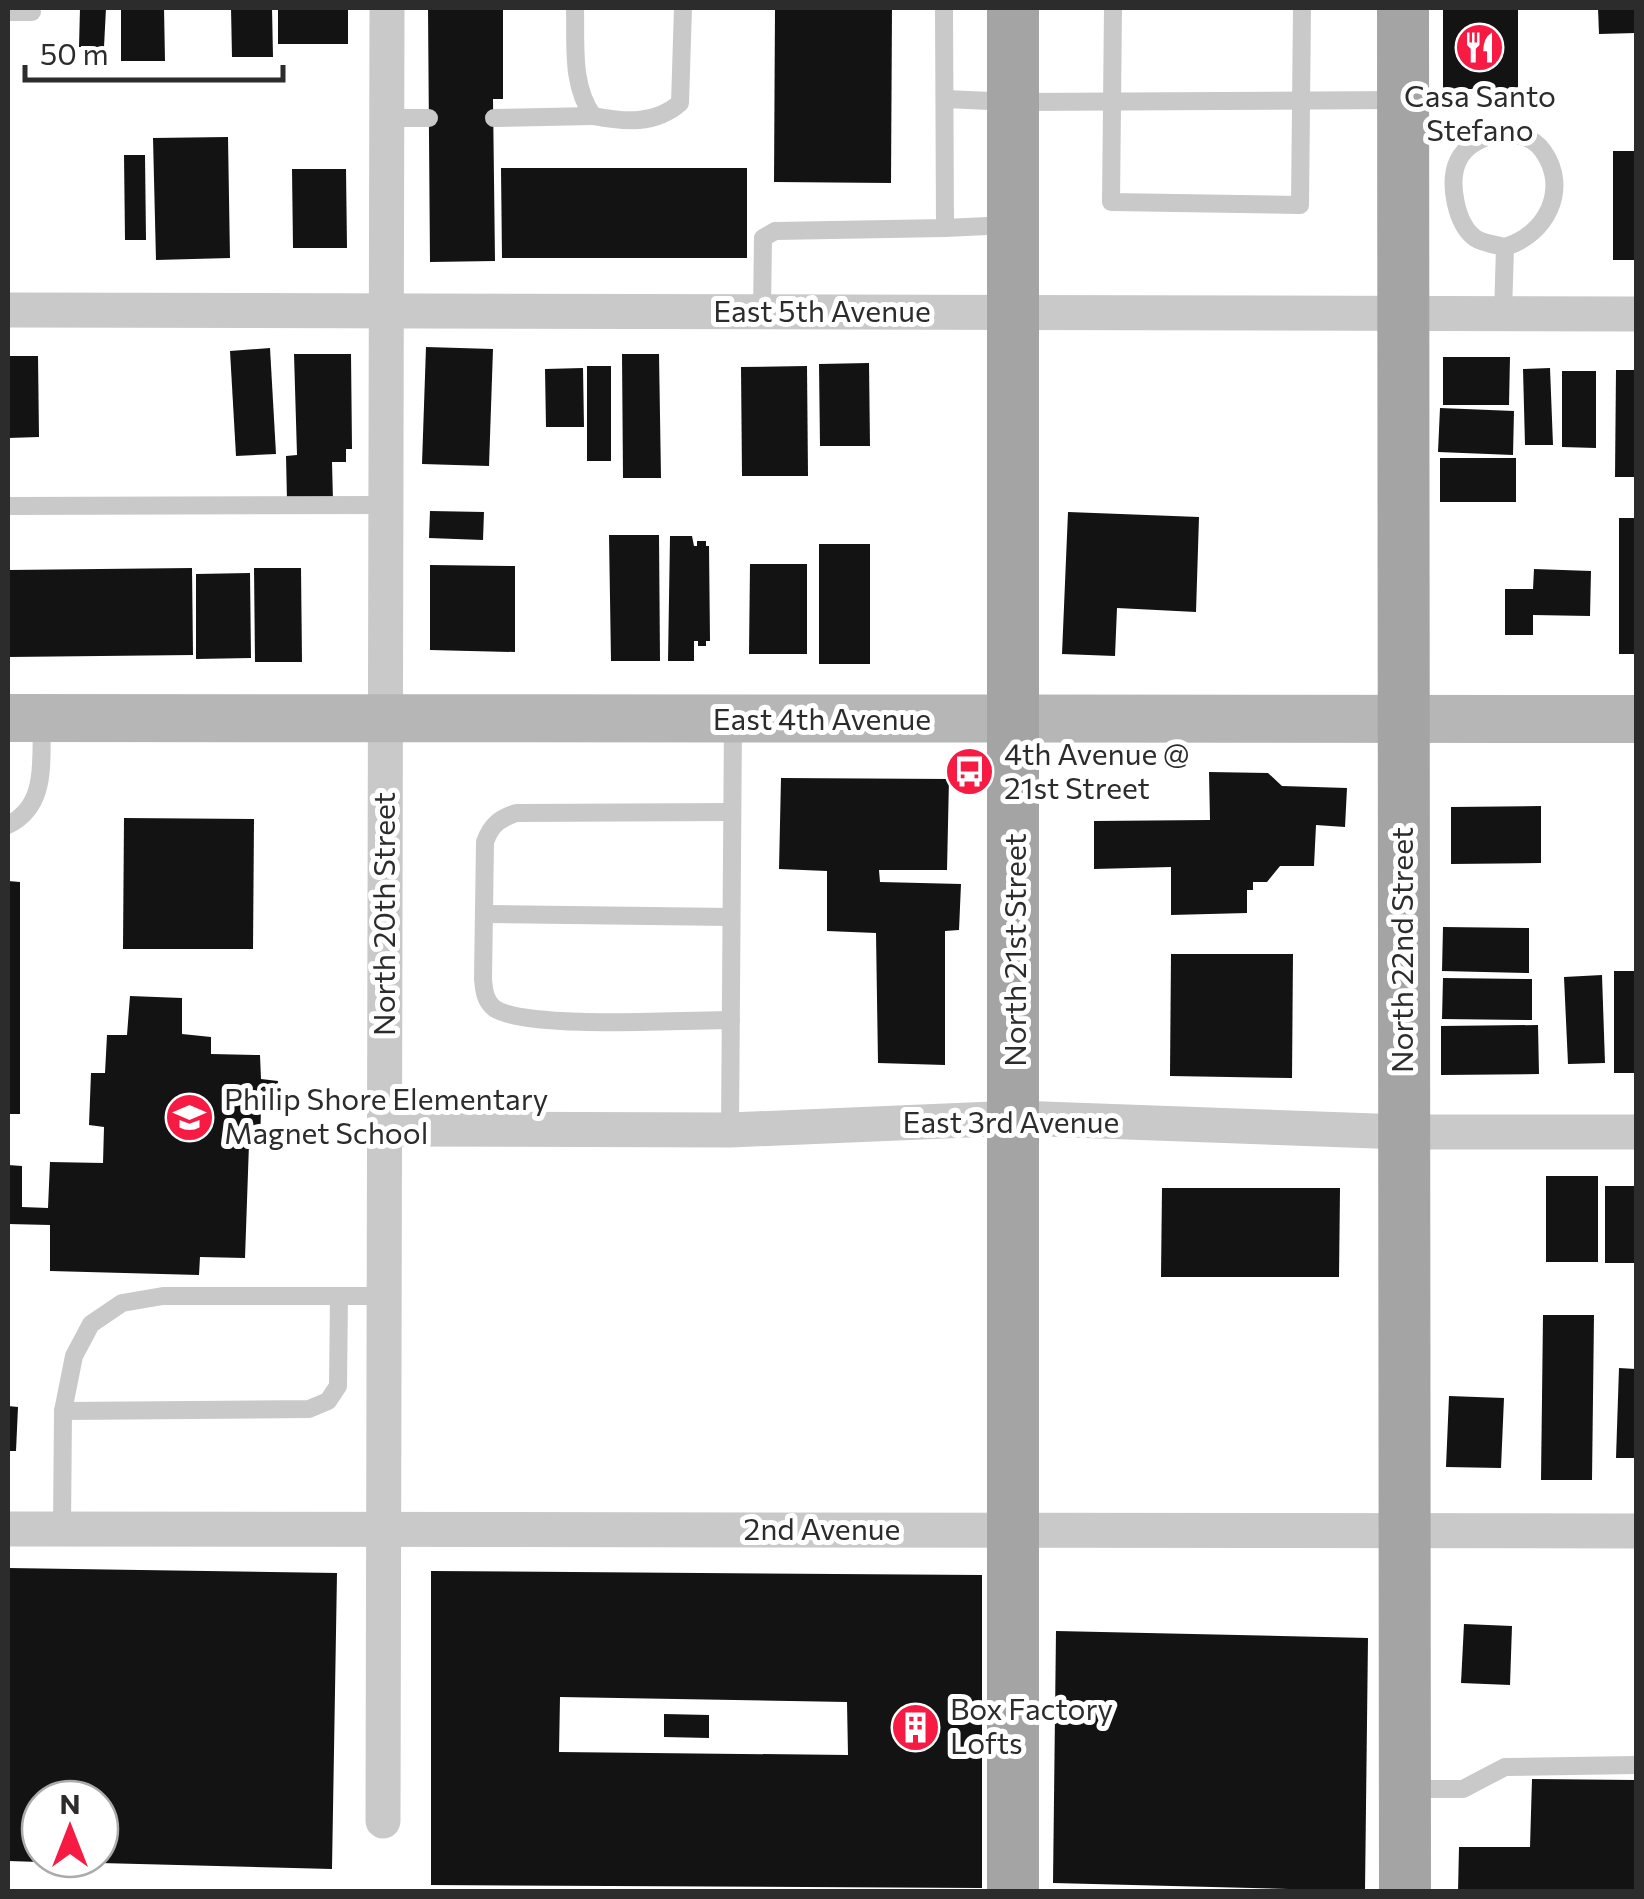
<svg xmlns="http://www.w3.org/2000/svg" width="1644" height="1899" font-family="Commissioner,sans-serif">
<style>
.building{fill:#131313;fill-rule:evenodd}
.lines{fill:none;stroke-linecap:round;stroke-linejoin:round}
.lane{stroke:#c9c9c9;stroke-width:18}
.street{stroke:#c9c9c9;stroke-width:35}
.secondary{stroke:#b6b6b6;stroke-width:48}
.primary{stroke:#a4a4a4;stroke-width:52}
.labels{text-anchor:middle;stroke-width:10;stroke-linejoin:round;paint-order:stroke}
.poi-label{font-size:30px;fill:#2c2c2c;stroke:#fff;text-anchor:start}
.street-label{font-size:30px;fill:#2c2c2c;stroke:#fff}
</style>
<rect width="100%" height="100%" fill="#fff"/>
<g class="building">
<path d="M80,8H106L104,47H79Z"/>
<path d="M121,8H164L165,61H121Z"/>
<path d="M231,8H272L273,57H232Z"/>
<rect x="278" y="8" width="70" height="36"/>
<path d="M428,8H503V99H493L495,261L430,262Z"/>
<path d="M775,8H892L891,183L774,182Z"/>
<rect x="1443" y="8" width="75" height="81"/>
<path d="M1598,8H1636V33L1599,34Z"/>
<path d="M228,137L230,258L156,260L153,138Z"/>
<rect x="1613" y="151" width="23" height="109"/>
<path d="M124,155H145L146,240H125Z"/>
<path d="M501,168H747V258H502Z"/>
<path d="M292,169H346L347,248H293Z"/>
<path d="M426,347L493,349L489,466L422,464Z"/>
<path d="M270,348L276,454L236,456L230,351Z"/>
<path d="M294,354H351L352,449H346V462H332L333,501H287L286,456L297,455Z"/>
<path d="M622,354H659L661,478H623Z"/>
<path d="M8,356H38L39,437L8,438Z"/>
<path d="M1443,357H1510L1509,405H1443Z"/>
<path d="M869,363L870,446H820L819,364Z"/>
<rect x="587" y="366" width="24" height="95"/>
<path d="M807,366L808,476H742L741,367Z"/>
<path d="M583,368L584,427H546L545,369Z"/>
<path d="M1550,368L1553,445H1525L1523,369Z"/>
<path d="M1616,370H1636V477H1615Z"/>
<path d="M1562,371H1596V448L1562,447Z"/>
<path d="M1440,408L1514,411L1513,455L1438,452Z"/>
<rect x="1440" y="458" width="76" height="44"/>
<path d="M430,511L484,512L483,540L429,538Z"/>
<path d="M1068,512L1199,517L1196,612L1117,608L1115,656L1062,654Z"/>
<rect x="1619" y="518" width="17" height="136"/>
<path d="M609,535H659L660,661H611Z"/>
<path d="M670,536H692L694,546H697V541H706V546H709L710,641H706V646H698V641H694V661H668Z"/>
<rect x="819" y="544" width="51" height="120"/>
<path d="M750,564H807V654H749Z"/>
<path d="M430,565L515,566V652L430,650Z"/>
<path d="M192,568L193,655L8,657V570Z"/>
<path d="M254,568H301L302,662H255Z"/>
<path d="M1534,569L1591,571L1590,616L1533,615V635H1505V589H1533Z"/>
<path d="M250,573L251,658L196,659V574Z"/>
<path d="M1209,772L1268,773L1282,786L1347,788L1345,827L1316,825L1314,866H1280L1267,882H1253V890H1247V913L1171,915V867L1094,869V821L1210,820Z"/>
<path d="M781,778L949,779L947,870H879L880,882L961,884L959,930L945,931V1065L878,1063L876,933L827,931V871L779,869Z"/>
<path d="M1541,806V863L1451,864V807Z"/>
<path d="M124,818L254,819L253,949H123Z"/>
<path d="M8,881L20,882V1114H8Z"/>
<path d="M1443,927L1529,928V973L1442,971Z"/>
<path d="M1171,954H1293L1292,1078L1170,1076Z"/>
<rect x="1614" y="971" width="22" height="102"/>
<path d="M1602,975L1605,1063L1568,1064L1564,977Z"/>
<path d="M1443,978L1532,979V1020L1442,1019Z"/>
<path d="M130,996L182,998V1034L211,1037V1054L260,1055L261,1079L278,1081L276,1109H261L260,1144H249L245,1258L200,1257L199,1275L50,1271V1225L8,1224V1165L22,1166V1207L48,1208L50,1162L103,1163L104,1127L89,1125L91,1073H105L107,1035H127Z"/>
<path d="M1538,1025L1539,1074L1441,1075V1026Z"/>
<rect x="1546" y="1176" width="52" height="86"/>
<rect x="1605" y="1186" width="31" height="77"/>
<path d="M1162,1188H1340L1339,1277H1161Z"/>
<path d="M1543,1315H1594L1592,1480H1541Z"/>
<path d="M1619,1368L1636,1369V1458H1616Z"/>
<path d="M1449,1396L1504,1398L1501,1468L1446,1467Z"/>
<path d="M8,1406L18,1407L16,1451H8Z"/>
<path d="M8,1568L337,1573L332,1869L61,1862V1859H100V1799H40V1862L8,1861Z"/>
<path d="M431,1571L982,1575V1888L431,1885ZM560,1697L847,1702L848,1755L559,1752Z"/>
<path d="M1464,1624L1512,1626L1510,1685L1461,1683Z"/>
<path d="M1056,1631L1368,1638L1365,1891L1053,1883Z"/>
<path d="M664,1714L709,1715V1738L664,1737Z"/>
<path d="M1532,1779L1636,1780V1892H1458L1459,1847H1530Z"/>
</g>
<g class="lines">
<g class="lane">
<path d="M575,8C576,45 571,85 593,116C624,122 655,125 680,103L683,8"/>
<path d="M1113,8L1111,202L1300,205L1302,8"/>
<path d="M8,12H32"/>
<path d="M946,99L1013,102L1400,100"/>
<path d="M387,118H429"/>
<path d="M494,118L593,116"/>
<path d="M945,228L1008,225"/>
<path d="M762,312L763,238L775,231L945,228L944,8"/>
<path d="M1503,314L1505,247C1546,235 1570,189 1543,151C1524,123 1471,132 1458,161C1448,182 1456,224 1475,238C1482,243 1496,245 1505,247"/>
<path d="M8,506L386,505"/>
<path d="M8,825C49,805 40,759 42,720"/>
<path d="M484,914L731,917"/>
<path d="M731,1020C687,1020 524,1030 494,1008C485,1001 484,990 483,979L485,842C491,825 499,819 516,813L732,812"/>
<path d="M730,1130L733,720"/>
<path d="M63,1411L309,1409L328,1401L338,1386L339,1296"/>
<path d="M62,1529L63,1411L74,1356L91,1324L122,1303L163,1296H385"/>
<path d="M1411,1789H1463L1505,1767L1636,1765"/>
</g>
<g class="street">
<path d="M8,310L1636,314"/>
<path d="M385,1129L730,1130L1016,1118L1403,1132H1636"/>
<path d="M8,1529L1636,1531"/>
<path d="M383,1821L387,8"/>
</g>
<path class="secondary" d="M8,718L1636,719"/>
<g class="primary">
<path d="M1403,8L1405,1892"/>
<path d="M1013,1892V8"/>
</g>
</g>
<defs>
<symbol id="restaurant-disc" viewBox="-11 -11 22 22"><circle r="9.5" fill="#f71b44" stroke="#fff"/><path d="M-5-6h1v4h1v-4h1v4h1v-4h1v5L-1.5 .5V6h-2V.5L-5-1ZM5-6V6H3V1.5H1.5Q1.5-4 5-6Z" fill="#fff"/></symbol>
<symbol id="bus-disc" viewBox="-11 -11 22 22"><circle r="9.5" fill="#f71b44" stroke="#fff"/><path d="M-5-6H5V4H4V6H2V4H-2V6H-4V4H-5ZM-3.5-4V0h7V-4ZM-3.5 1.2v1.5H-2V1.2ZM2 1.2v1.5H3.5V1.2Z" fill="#fff"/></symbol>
<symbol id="school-disc" viewBox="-11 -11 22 22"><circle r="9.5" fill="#f71b44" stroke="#fff"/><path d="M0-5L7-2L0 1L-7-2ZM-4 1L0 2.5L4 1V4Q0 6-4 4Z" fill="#fff"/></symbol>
<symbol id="building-disc" viewBox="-11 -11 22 22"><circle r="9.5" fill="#f71b44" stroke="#fff"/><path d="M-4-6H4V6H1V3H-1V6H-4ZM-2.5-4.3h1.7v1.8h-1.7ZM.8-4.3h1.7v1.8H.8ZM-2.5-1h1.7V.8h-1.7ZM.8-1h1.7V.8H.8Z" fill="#fff"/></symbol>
</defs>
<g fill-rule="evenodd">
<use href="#restaurant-disc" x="1452" y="20" width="55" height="55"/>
<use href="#bus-disc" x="942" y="744" width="55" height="55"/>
<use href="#school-disc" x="162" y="1090" width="55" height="55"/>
<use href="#building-disc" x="888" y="1700" width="55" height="55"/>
</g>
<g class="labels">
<g class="poi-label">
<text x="1480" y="107" text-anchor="middle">Casa Santo<tspan x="1480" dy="34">Stefano</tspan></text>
<text x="1004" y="765">4th Avenue @<tspan x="1004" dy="34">21st Street</tspan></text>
<text x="224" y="1110">Philip Shore Elementary<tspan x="224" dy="34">Magnet School</tspan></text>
<text x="950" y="1720">Box Factory<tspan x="950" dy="34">Lofts</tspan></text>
</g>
<g class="street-label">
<text x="822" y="322">East 5th Avenue</text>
<text x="822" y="730">East 4th Avenue</text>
<text transform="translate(385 914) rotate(-90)" y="10">North 20th Street</text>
<text transform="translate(1016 950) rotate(-90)" y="10">North 21st Street</text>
<text transform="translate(1403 950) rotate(-90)" y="10">North 22nd Street</text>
<text x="1011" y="1133">East 3rd Avenue</text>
<text x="822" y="1540">2nd Avenue</text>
</g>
</g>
<rect width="1644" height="1899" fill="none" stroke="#2c2c2c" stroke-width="20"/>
<g transform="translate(70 1829)"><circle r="48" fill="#ffffff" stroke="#ababab" stroke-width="2.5"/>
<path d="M0-8L18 38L0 25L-18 38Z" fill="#f71b44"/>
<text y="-15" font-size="28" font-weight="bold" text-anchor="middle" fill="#2c2c2c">N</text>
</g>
<path d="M25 65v15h258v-15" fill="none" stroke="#2c2c2c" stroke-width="5"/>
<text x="40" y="65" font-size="30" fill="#2c2c2c" stroke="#ffffff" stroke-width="8" paint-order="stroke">50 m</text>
</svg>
